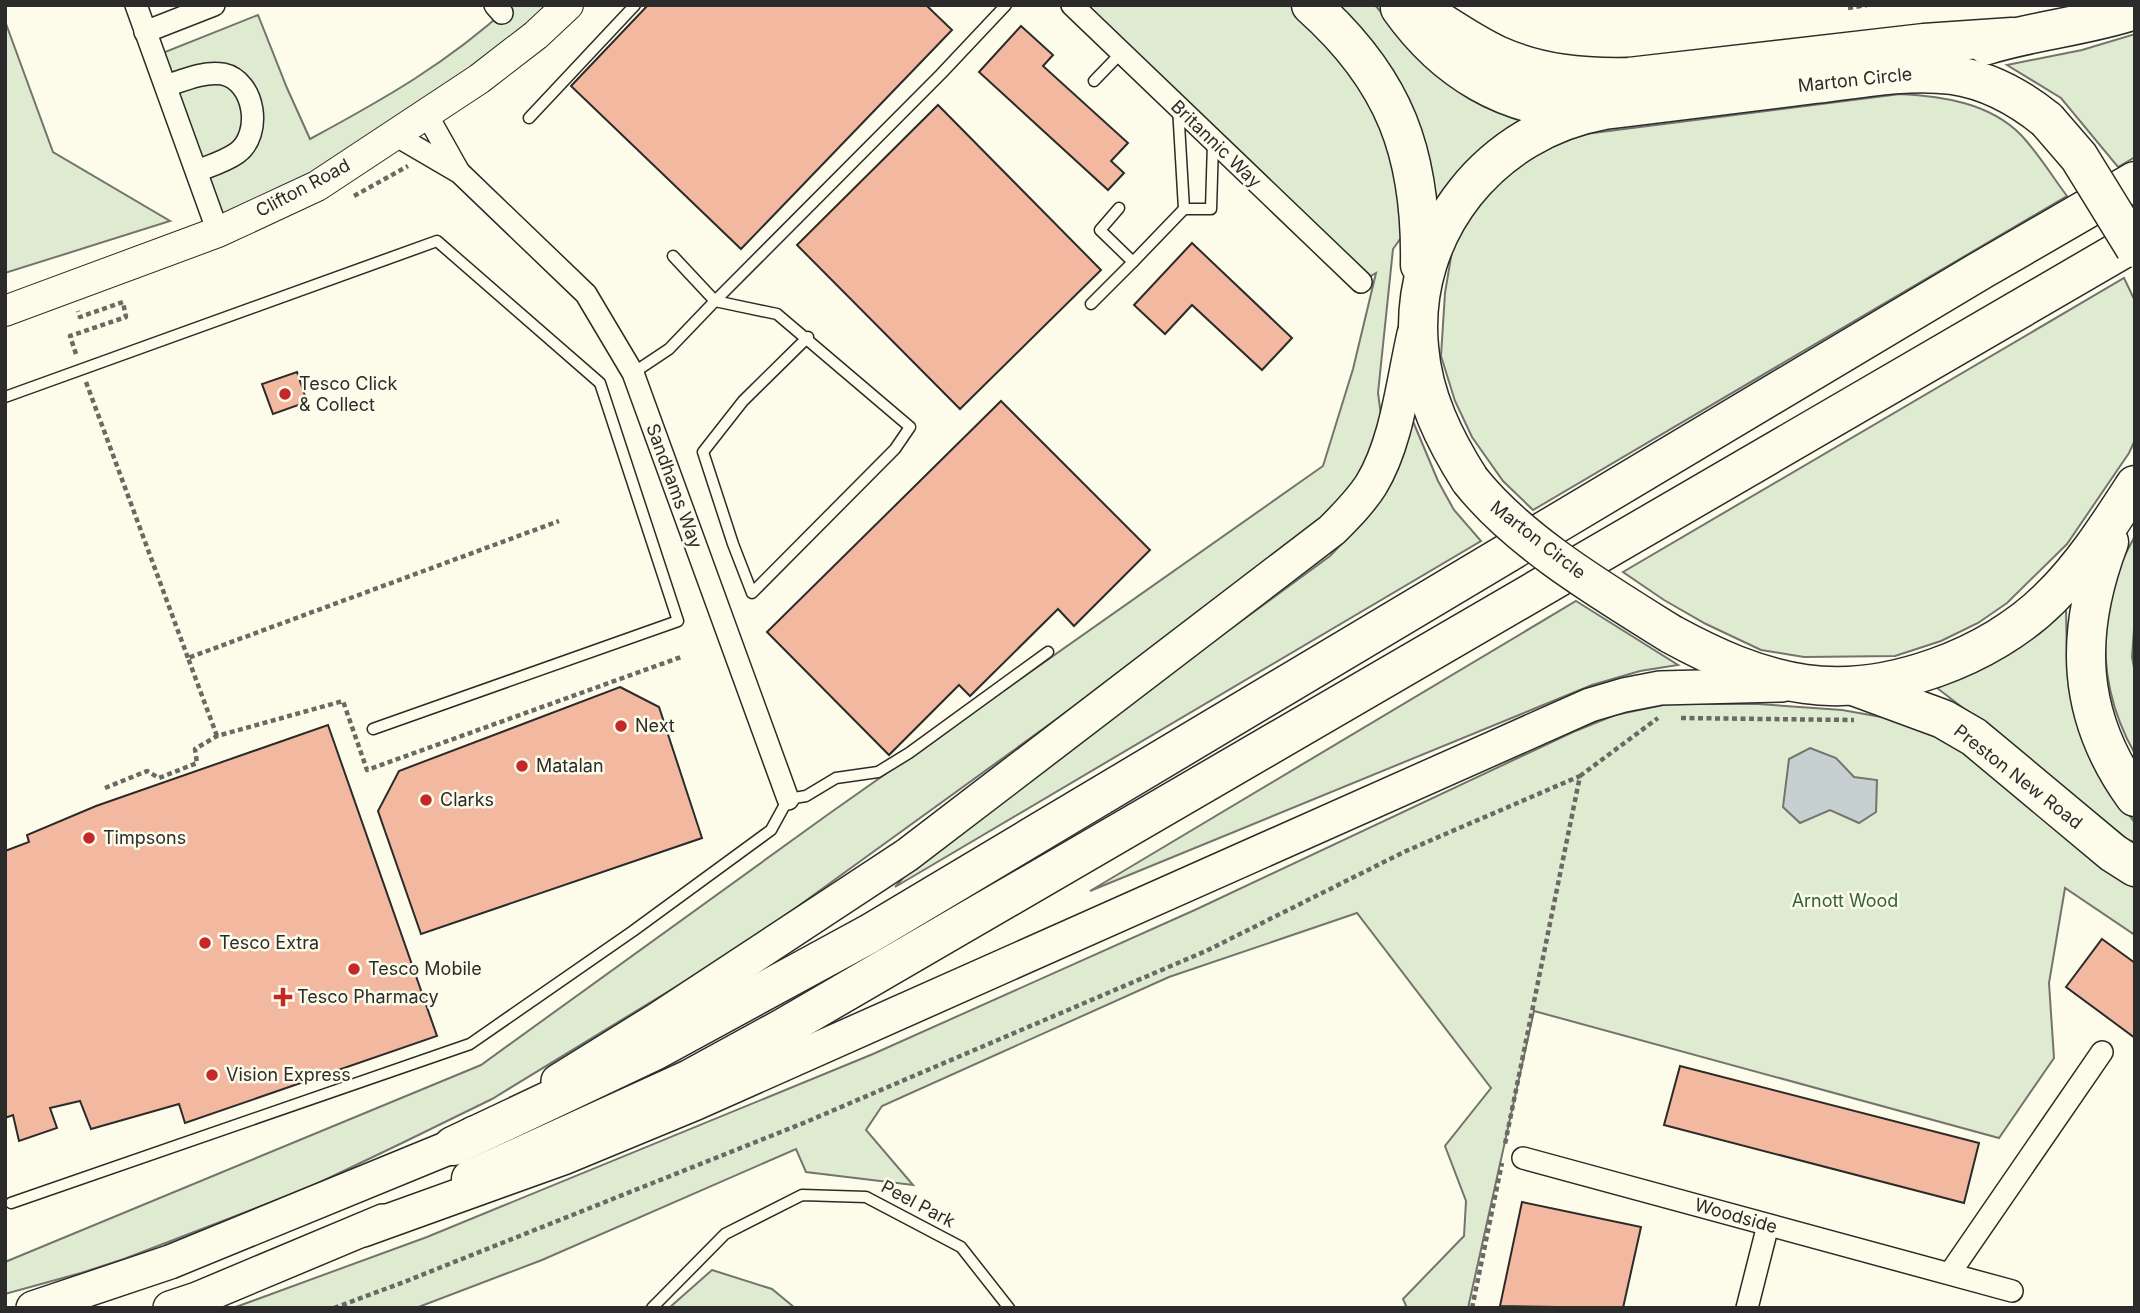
<svg xmlns="http://www.w3.org/2000/svg" width="2140" height="1313" font-family="Inter,sans-serif">
<style>
.green{fill:#deebd1;stroke:#74746e;stroke-width:2}
.water{fill:#c7d0d0;stroke:#74746e;stroke-width:2}
.building{fill:#f2b8a0;stroke:#2b2b2b;stroke-width:2}
.lines{fill:none;stroke-linecap:round;stroke-linejoin:round}
.lane-casing{stroke:#2b2b2b;stroke-width:13}
.street-casing{stroke:#2b2b2b;stroke-width:24}
.secondary-casing{stroke:#2b2b2b;stroke-width:32}
.primary-casing{stroke:#2b2b2b;stroke-width:36}
.highway-casing{stroke:#2b2b2b;stroke-width:41}
.path{stroke:#6a6964;stroke-width:4.5;stroke-dasharray:5 3.5;stroke-linecap:butt}
.lane{stroke:#fdfbea;stroke-width:10}
.street{stroke:#fdfbea;stroke-width:21}
.secondary{stroke:#fdfbea;stroke-width:30}
.primary{stroke:#fdfbea;stroke-width:33}
.highway{stroke:#fdfbea;stroke-width:38}
.highway-bridge-casing{stroke:#2b2b2b;stroke-width:41;stroke-linecap:butt}
.highway-bridge{stroke:#fdfbea;stroke-width:38}
.poi-dot{fill:#c62828;stroke:#fdfbea;stroke-width:2.5}
.labels{text-anchor:middle;stroke-width:5;stroke-linejoin:round;paint-order:stroke}
.street-label{font-size:18px;fill:#2b2b2b;stroke:#fdfbea}
.poi-label{font-size:18px;fill:#2b2b2b;stroke:#fdfbea;text-anchor:start}
.park-label{font-size:18px;fill:#34623c;stroke:#fdfbea}
</style>
<rect width="100%" height="100%" fill="#fdfbea"/>
<g class="green">
<path d="M511,5H568L536,35L218,232L155,56L258,15L287,88L310,139C384,99 448,63 511,5Z"/>
<path d="M1072,5H1311L1398,119L1408,228L1393,249L1378,393L1381,415L1373,455L1340,505L1126,669L779,920L692,977L492,1099L400,1144L308,1188L124,1259L81,1273L5,1294V1262L481,1065L830,813L1323,466L1353,369L1376,273L1361,282Z"/>
<path d="M1335,5H1375L1398,32L1527,116L1437,201L1424,142Z"/>
<path d="M5,21L53,152L170,221L5,273Z"/>
<path d="M2135,34V157L2118,167L2061,98L2007,65L2082,50Z"/>
<path d="M1900,94C1942,96 1990,103 2021,135C2038,153 2052,176 2067,196L1533,510L1503,481L1472,437L1455,401L1441,356L1445,293L1452,251L1462,230L1488,193L1525,161L1558,144L1585,134Z"/>
<path d="M2124,278L2135,301V440L2129,453L2067,544L2007,603L1978,623L1941,641L1895,656L1804,657L1761,650L1706,624L1664,600L1623,572Z"/>
<path d="M1412,419L1438,481L1454,510L1481,541L895,887L912,868L1147,690L1330,556L1366,518L1388,489Z"/>
<path d="M2135,536V615L2132,657L2135,673V754C2111,712 2102,670 2106,623C2106,614 2106,604 2108,596C2114,574 2125,555 2135,536Z"/>
<path d="M1576,601L1678,665L1640,671L1592,685L1090,891Z"/>
<path d="M2066,608L2067,660L2071,687L2096,769L2135,823V842L2128,840L2018,750L1937,688L2007,652Z"/>
<path d="M1668,704H1758L1842,710L1904,721L1968,752L2087,854L2135,888V935L2065,888L2049,983L2054,1058L1999,1138L1534,1011L1468,1308H1407L1403,1299L1464,1236L1466,1201L1445,1146L1491,1088L1357,913L1169,977L882,1106L866,1130L913,1185L806,1172L796,1149L542,1260L416,1308H233L427,1237L873,1054L1197,909L1573,732L1615,715Z"/>
<path d="M712,1270L772,1289L795,1308H669Z"/>
</g>
<path class="water" d="M1810,748L1836,758L1854,777L1877,780L1876,812L1859,823L1830,810L1800,823L1783,807L1789,759Z"/>
<g class="building">
<path d="M648,5H926L952,30L741,249L571,86Z"/>
<path d="M1021,26L1053,55L1043,66L1128,143L1111,161L1124,173L1108,190L979,72Z"/>
<path d="M938,105L1101,270L960,409L797,245Z"/>
<path d="M1192,243L1292,338L1262,370L1192,305L1165,334L1134,305Z"/>
<path d="M297,372L307,402L273,414L262,384Z"/>
<path d="M1001,401L1150,550L1074,626L1058,609L970,696L959,685L889,755L767,632Z"/>
<path d="M620,687L659,707L702,838L421,934L378,811L399,771Z"/>
<path d="M328,725L437,1036L185,1123L179,1104L91,1129L80,1101L50,1108L57,1128L19,1141L13,1115L5,1118V851L29,842L27,835L96,806Z"/>
<path d="M2102,939L2135,963V1038L2066,987Z"/>
<path d="M1680,1066L1979,1143L1964,1203L1664,1125Z"/>
<path d="M1522,1202L1641,1227L1623,1308L1500,1306Z"/>
</g>
<g class="lines">
<defs>
<g id="lane">
<path d="M1094,81L1120,54"/>
<path d="M1178,107L1184,209"/>
<path d="M529,118L635,5"/>
<path d="M1119,208L1100,230L1133,262L1184,209H1211L1213,143"/>
<path d="M673,256L715,301L941,74L1006,5"/>
<path d="M1091,304L1133,262"/>
<path d="M633,373L669,349L715,301L777,314L910,427L895,449L752,593L733,544L703,452L743,401L808,337"/>
<path d="M5,397L437,241L600,383L678,621L373,729"/>
<path d="M11,1203L470,1044L633,931L771,830L788,799L806,796L836,778L878,772L909,753L1048,652"/>
<path d="M652,1308L725,1234L802,1195L866,1197L961,1247L1009,1308"/>
</g>
<g id="street">
<path d="M136,5L218,232"/>
<path d="M495,5L502,13"/>
<path d="M1072,5L1361,282"/>
<path d="M145,32L214,5"/>
<path d="M166,86C184,80 204,71 223,74C255,81 263,134 237,153C226,161 210,166 197,171"/>
<path d="M427,115L459,172"/>
<path d="M395,135L460,173L586,294L633,373L788,799"/>
<path d="M1523,1158L2012,1291"/>
<path d="M1950,1273L2102,1052"/>
<path d="M1747,1308L1768,1225"/>
</g>
<path id="secondary" d="M5,311L218,232L317,186L479,79L536,35L568,5"/>
<g id="primary">
<path d="M558,1081L658,1019L907,855L1332,530C1346,516 1360,502 1371,485C1397,443 1403,382 1414,334"/>
<path d="M363,1230L563,1158L696,1103L1590,705L1624,695L1660,688L1782,685"/>
<path d="M33,1308L170,1262L453,1146L474,1133"/>
<path d="M170,1308L197,1299L383,1221"/>
</g>
<g id="highway">
<path d="M1311,5C1395,80 1422,154 1420,265"/>
<path d="M1413,5C1441,21 1467,41 1497,55C1539,74 1583,78 1629,77L1924,43L2012,37"/>
<path d="M1400,8C1444,70 1506,109 1584,110"/>
<path d="M1987,45C2036,30 2087,26 2135,10"/>
<path d="M1470,480C1444,439 1423,396 1419,347C1408,231 1492,130 1604,110C1674,101 1744,93 1815,84C1860,79 1906,69 1952,75C1987,80 2020,98 2047,120"/>
<path d="M2109,542C2074,634 2076,716 2135,797"/>
<path d="M1671,634C1713,657 1757,677 1805,684C1886,696 1991,657 2049,599C2083,566 2109,525 2135,485"/>
<path d="M1856,687L1943,719L1974,737L2113,853L2135,867"/>
<path d="M453,1146L654,1051L869,934L1983,269L2135,181"/>
<path d="M471,1179L690,1079L785,1027L2135,242"/>
</g>
</defs>
<use href="#lane" class="lane-casing"/>
<use href="#street" class="street-casing"/>
<use href="#secondary" class="secondary-casing"/>
<use href="#primary" class="primary-casing"/>
<use href="#highway" class="highway-casing"/>
<g class="path">
<path d="M1848,8L1867,5"/>
<path d="M354,196L408,166"/>
<path d="M76,354L70,336L126,317L123,302L80,317L78,311"/>
<path d="M86,382L188,658"/>
<path d="M1681,718L1854,720"/>
<path d="M217,736L188,658L559,521"/>
<path d="M1580,776L1658,718"/>
<path d="M105,788L147,771L159,778L197,763L195,749L217,736L343,701L367,770L681,657"/>
<path d="M334,1308L404,1282L806,1122L1206,951L1406,851L1580,776L1505,1144"/>
<path d="M1472,1308L1502,1163"/>
</g>
<use href="#lane" class="lane"/>
<use href="#street" class="street"/>
<use href="#secondary" class="secondary"/>
<use href="#primary" class="primary"/>
<use href="#highway" class="highway"/>
<defs>
<g id="highway-bridge">
<path d="M2047,120L2079,157L2135,248"/>
<path d="M1470,480C1519,542 1604,592 1671,634"/>
</g>
</defs>
<use href="#highway-bridge" class="highway-bridge-casing"/>
<use href="#highway-bridge" class="highway-bridge"/>
</g>
<g class="poi-dot">
<circle cx="285" cy="394" r="7"/>
<circle cx="621" cy="726" r="7"/>
<circle cx="522" cy="766" r="7"/>
<circle cx="426" cy="800" r="7"/>
<circle cx="89" cy="838" r="7"/>
<circle cx="205" cy="943" r="7"/>
<circle cx="354" cy="969" r="7"/>
<path d="M279.5 986.5h7v7h7v7h-7v7h-7v-7h-7v-7h7z"/>
<circle cx="212" cy="1075" r="7"/>
</g>
<g class="labels">
<g class="street-label">
<text transform="translate(1855 80) rotate(-6)" y="6">Marton Circle</text>
<text transform="translate(1216 144) rotate(44)" y="6">Britannic Way</text>
<text transform="translate(303 188) rotate(-28)" y="6">Clifton Road</text>
<text transform="translate(674 486) rotate(70)" y="6">Sandhams Way</text>
<text transform="translate(1538 540) rotate(38)" y="6">Marton Circle</text>
<text transform="translate(2018 777) rotate(38)" y="6">Preston New Road</text>
<text transform="translate(918 1204) rotate(28)" y="6">Peel Park</text>
<text transform="translate(1736 1216) rotate(16)" y="6">Woodside</text>
</g>
<g class="poi-label">
<text x="299" y="390">Tesco Click<tspan x="299" dy="21">&amp; Collect</tspan></text>
<text x="635" y="732">Next</text>
<text x="536" y="772">Matalan</text>
<text x="440" y="806">Clarks</text>
<text x="103" y="844">Timpsons</text>
<text x="219" y="949">Tesco Extra</text>
<text x="368" y="975">Tesco Mobile</text>
<text x="297" y="1003">Tesco Pharmacy</text>
<text x="226" y="1081">Vision Express</text>
</g>
<g class="park-label">
<text x="1845" y="907">Arnott Wood</text>
</g>
</g>
<rect width="2140" height="1313" fill="none" stroke="#2b2b2b" stroke-width="14"/>
</svg>
